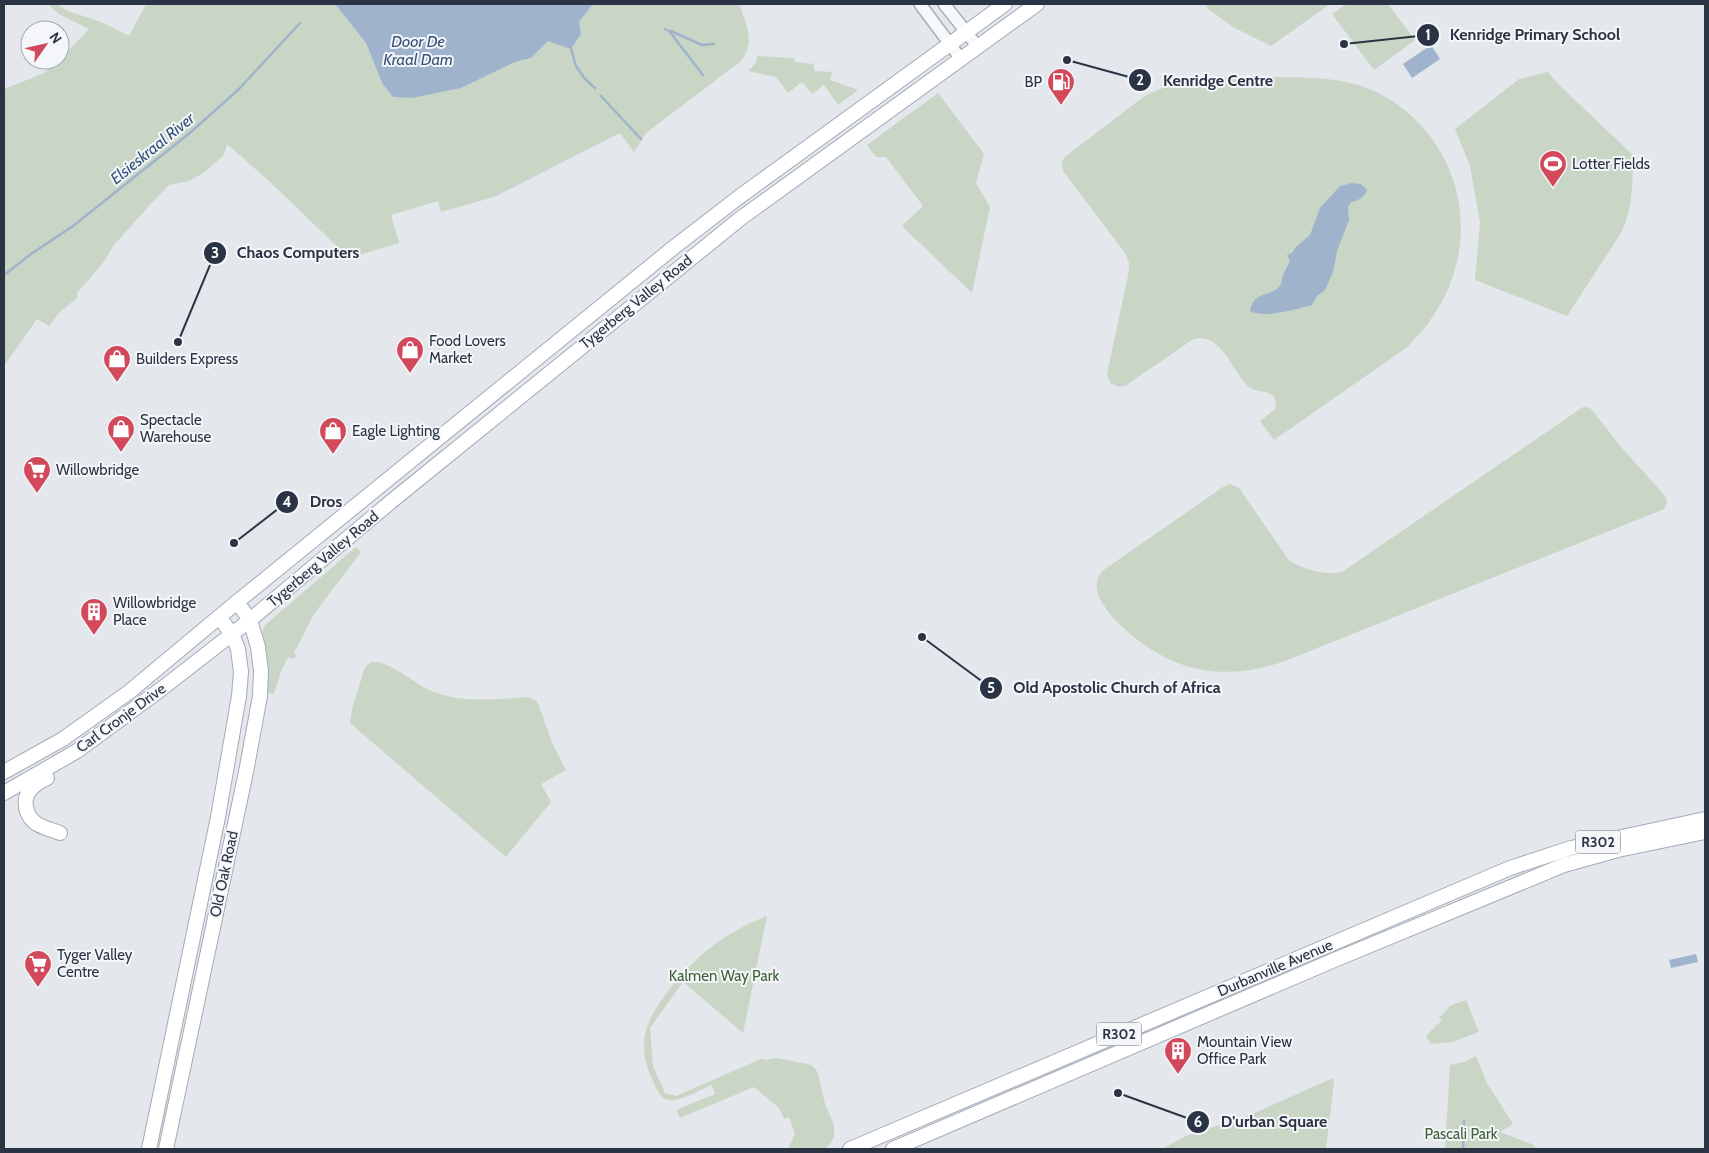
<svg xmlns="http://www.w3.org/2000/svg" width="1709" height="1153" font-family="Cabin,sans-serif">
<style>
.green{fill:#c9d6c5}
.water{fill:#9fb4cc}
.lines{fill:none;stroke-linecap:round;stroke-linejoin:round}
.stream{stroke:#9fb4cc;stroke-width:2.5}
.minor-casing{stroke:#a9aeb7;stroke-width:14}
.major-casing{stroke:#a3abb8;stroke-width:16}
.minor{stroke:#f7f8fa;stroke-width:11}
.major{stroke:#fff;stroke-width:14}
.labels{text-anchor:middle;stroke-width:4;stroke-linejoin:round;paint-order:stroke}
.shield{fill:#f4f6f9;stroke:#676e7b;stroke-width:1}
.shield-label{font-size:14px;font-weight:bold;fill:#2b3445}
.poi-label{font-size:15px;fill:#2b3445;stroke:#f4f6f9;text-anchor:start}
.street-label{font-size:15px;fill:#2b3445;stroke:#f4f6f9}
.park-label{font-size:15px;fill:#3f6138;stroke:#f4f6f9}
.water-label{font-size:16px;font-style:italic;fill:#34527a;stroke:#f4f6f9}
.leader{fill:none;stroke:#2b3445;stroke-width:2}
.callout-dot{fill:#2b3445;stroke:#f4f6f9;stroke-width:2}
.mark-label{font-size:15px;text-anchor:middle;font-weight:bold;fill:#fff}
.callout-label{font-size:16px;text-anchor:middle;font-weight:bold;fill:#2b3445;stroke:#f4f6f9;stroke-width:4;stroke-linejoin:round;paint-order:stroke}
</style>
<rect width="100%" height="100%" fill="#e4e7ec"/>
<g class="green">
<path d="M48,4H57L68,11L101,22L129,36L146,4H335L366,43L382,83L413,98L461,88L515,62L531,58L548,41L581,34L579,22L593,4H739C746,24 756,42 741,61L646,133L634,152L620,133L494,197L441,212L438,201L391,215L399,243L349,258L269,181L227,144L224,155L205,172L189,181L169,185L157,197L114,245L103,263L77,293V298L59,313L49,326L37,319L4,366V89L42,74L54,66L89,29L59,14Z"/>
<path d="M1205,4H1330L1271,46L1233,27L1207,8Z"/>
<path d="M1346,4H1388L1415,40L1374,70L1332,14Z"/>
<path d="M758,56L794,58L795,62L814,64V71L832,72L830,80L858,90L838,105L824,85L812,94L802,82L788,93L776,77L748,71L755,64Z"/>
<path d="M1548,72L1559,85L1634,156C1632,183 1633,209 1621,233L1567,316L1475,280L1480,222L1470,166L1455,129L1519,79Z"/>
<path d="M1278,77C1308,78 1339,77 1367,88C1392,98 1414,115 1430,136C1481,205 1466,292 1406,348L1274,440L1260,421L1275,409C1280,389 1261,394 1250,388C1232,373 1221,329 1192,340L1125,386L1119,387L1110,383L1107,374L1129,271V263L1125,253L1063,171C1061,165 1061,160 1066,156L1142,98C1181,74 1233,77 1278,77Z"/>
<path d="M938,93L984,154L976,183L990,207L972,293L902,226L923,206L886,157H876L867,145Z"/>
<path d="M1583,407L1590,408L1592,410L1622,448L1666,497L1667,503L1664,509L1285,661C1257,671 1227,675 1198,669C1184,666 1171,661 1159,654C1138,643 1074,594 1105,569L1223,487L1229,484L1239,488L1288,559C1298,569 1329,576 1342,572Z"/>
<path d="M356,547L361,552L314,614L294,653L296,655L294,659L288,657L281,671L274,694L266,692L269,668L262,633L265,625Z"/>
<path d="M372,662C386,660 411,680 423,687C457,705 493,699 529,697L537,701L554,747L566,770L541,784L551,802L506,857L350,723L352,709L364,670L367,665Z"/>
<path d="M767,916L743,1033L683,982L650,1028L653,1066L665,1093L676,1096L763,1058L764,1060L776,1058L808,1064L814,1067L818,1073L825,1104L834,1125V1137L829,1145L825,1148L822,1149H788L795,1134L789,1117L784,1119L779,1108L754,1087L680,1118L676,1110L715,1094L712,1085C701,1089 680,1102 669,1100C658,1098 654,1083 650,1074C635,1038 650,1015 671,987C698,954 727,931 767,916Z"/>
<path d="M1466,1000L1479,1032L1453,1042L1431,1044L1426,1036L1442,1020L1439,1018L1450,1006Z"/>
<path d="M1476,1056L1487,1083L1513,1124L1500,1132L1534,1145L1536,1149H1445L1450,1065L1464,1062Z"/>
<path d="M1333,1078L1334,1082L1326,1149H1162L1186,1136L1250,1115Z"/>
</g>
<g class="water">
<path d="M335,4H593L579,22L581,34L571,49L548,41L531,58L515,62L461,88L413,98L393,97L382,83L366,43Z"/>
<path d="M1431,45L1440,59L1412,78L1403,64Z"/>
<path d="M1352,183L1361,184L1367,190C1364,197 1359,201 1351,202L1348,207L1349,220L1337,251L1333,272L1325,290L1317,296L1312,305C1297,309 1264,319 1250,311C1253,292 1269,297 1279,287C1282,284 1281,282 1282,279C1283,273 1287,267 1290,261L1287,255L1292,253L1296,247L1310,235L1320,208L1340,186Z"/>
<path d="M1696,954L1698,962L1671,968L1669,960Z"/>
</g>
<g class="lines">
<g class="stream">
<path d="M665,29L667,30"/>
<path d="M669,31L703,75"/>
<path d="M671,31L702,45L714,44"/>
<path d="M571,49L576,66L583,76"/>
<path d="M584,78L595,88"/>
<path d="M601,96L641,139"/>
<path d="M4,275L31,254L73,226L191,132L239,89L300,23"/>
<path d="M1463,1149L1464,1121"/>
</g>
<defs>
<g id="minor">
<path d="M920,4L961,59"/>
<path d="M944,4L978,47"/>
</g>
<g id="major">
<path d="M4,772L63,739L129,692L237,602L673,248L739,197L1005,4"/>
<path d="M47,778C41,781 35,784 31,789C21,800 26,817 37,824C44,828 52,830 60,833"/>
<path d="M4,793L77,751L160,690L250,620L393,500L741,218L1037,4"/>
<path d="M149,1149L218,817L239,696L241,672L238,649L232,634L219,617"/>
<path d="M166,1149L246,772L260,696L261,671L258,647L250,620L237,602"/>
<path d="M850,1149L1510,868L1571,848L1705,819"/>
<path d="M893,1149L1332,961L1564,865L1618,850L1705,832"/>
</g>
</defs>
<use href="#minor" class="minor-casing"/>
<use href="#major" class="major-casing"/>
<use href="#minor" class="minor"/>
<use href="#major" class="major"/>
</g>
<defs>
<symbol id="fuel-pin" viewBox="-11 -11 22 30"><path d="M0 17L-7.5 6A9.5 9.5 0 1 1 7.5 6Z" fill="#d1495b" stroke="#f4f6f9"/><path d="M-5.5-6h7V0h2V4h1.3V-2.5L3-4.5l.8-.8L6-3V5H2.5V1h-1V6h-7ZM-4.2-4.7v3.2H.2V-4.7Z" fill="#fff"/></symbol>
<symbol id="stadium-pin" viewBox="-11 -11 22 30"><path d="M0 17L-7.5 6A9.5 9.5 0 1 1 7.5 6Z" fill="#d1495b" stroke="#f4f6f9"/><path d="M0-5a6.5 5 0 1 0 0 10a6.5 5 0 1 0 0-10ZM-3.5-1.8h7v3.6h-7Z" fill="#fff"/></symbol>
<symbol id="shop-pin" viewBox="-11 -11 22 30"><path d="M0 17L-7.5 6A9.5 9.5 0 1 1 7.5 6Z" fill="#d1495b" stroke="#f4f6f9"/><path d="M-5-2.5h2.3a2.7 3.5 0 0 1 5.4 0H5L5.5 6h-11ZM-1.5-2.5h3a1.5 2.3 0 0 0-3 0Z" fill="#fff"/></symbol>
<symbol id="supermarket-pin" viewBox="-11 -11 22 30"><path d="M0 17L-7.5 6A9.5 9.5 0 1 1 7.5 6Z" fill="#d1495b" stroke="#f4f6f9"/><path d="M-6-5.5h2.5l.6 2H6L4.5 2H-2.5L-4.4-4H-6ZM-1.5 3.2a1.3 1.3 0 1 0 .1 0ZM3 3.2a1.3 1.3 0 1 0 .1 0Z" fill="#fff"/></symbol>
<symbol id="building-pin" viewBox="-11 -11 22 30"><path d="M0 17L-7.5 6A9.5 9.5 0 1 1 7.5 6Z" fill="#d1495b" stroke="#f4f6f9"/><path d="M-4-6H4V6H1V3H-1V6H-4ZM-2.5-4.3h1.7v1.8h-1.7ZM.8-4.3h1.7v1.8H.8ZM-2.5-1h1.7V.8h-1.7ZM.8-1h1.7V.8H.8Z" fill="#fff"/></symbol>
</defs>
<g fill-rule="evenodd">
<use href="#fuel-pin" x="1045" y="66" width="32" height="43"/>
<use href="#stadium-pin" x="1537" y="148" width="32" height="43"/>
<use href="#shop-pin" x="394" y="334" width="32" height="43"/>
<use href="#shop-pin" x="101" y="343" width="32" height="43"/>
<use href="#shop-pin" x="105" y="413" width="32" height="43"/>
<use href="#shop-pin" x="317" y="415" width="32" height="43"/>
<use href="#supermarket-pin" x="21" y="454" width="32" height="43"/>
<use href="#building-pin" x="78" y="596" width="32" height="43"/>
<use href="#supermarket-pin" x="22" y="948" width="32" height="43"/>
<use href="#building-pin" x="1162" y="1035" width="32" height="43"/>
</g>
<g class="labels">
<g class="shield">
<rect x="1575.5" y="830.5" width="45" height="23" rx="4"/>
<rect x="1096.5" y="1022.5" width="45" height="23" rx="4"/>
</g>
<g class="shield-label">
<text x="1598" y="847">R302</text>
<text x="1119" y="1039">R302</text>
</g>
<g class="poi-label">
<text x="1042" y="87" text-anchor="end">BP</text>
<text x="1572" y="169">Lotter Fields</text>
<text x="429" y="346">Food Lovers<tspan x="429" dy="17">Market</tspan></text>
<text x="136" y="364">Builders Express</text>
<text x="140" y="425">Spectacle<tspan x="140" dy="17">Warehouse</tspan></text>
<text x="352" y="436">Eagle Lighting</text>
<text x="56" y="475">Willowbridge</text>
<text x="113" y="608">Willowbridge<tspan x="113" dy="17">Place</tspan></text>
<text x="57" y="960">Tyger Valley<tspan x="57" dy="17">Centre</tspan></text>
<text x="1197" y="1047">Mountain View<tspan x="1197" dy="17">Office Park</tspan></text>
</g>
<g class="street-label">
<text transform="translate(636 302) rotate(-39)" y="5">Tygerberg Valley Road</text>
<text transform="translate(323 559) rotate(-40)" y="5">Tygerberg Valley Road</text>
<text transform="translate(121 718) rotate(-36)" y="5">Carl Cronje Drive</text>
<text transform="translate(224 874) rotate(-78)" y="5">Old Oak Road</text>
<text transform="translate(1275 968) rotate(-23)" y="5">Durbanville Avenue</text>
</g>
<g class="park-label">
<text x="724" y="981">Kalmen Way Park</text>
<text x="1461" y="1139">Pascali Park</text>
</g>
<g class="water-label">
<text x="418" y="47">Door De<tspan x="418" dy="18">Kraal Dam</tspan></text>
<text transform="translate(152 148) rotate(-39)" y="6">Elsieskraal River</text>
</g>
</g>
<path class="leader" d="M1344 44L1428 35M1067 60L1140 80M178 342L215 253M234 543L287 502M922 637L991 688M1118 1093L1198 1122"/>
<g class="callout-dot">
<circle cx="1344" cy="44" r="5"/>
<circle cx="1067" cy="60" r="5"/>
<circle cx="178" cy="342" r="5"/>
<circle cx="234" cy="543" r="5"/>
<circle cx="922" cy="637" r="5"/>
<circle cx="1118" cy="1093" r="5"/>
<circle cx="1428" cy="35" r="12"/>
<circle cx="1140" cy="80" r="12"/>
<circle cx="215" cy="253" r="12"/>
<circle cx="287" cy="502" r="12"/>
<circle cx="991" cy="688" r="12"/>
<circle cx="1198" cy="1122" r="12"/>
</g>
<g class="mark-label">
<text x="1428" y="40">1</text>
<text x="1140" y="85">2</text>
<text x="215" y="258">3</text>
<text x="287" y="507">4</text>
<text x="991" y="693">5</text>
<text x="1198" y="1127">6</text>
</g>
<g class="callout-label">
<text x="1535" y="40">Kenridge Primary School</text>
<text x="1218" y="86">Kenridge Centre</text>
<text x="298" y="258">Chaos Computers</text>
<text x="326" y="507">Dros</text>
<text x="1117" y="693">Old Apostolic Church of Africa</text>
<text x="1274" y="1127">D'urban Square</text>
</g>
<rect width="1709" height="1153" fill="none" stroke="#2b3445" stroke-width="10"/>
<g transform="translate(45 45) rotate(56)"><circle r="24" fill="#f4f6f9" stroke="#a4a8b1"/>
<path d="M0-4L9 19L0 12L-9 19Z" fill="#d1495b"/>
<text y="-8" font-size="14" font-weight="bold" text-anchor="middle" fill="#2b3445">N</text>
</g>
</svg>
